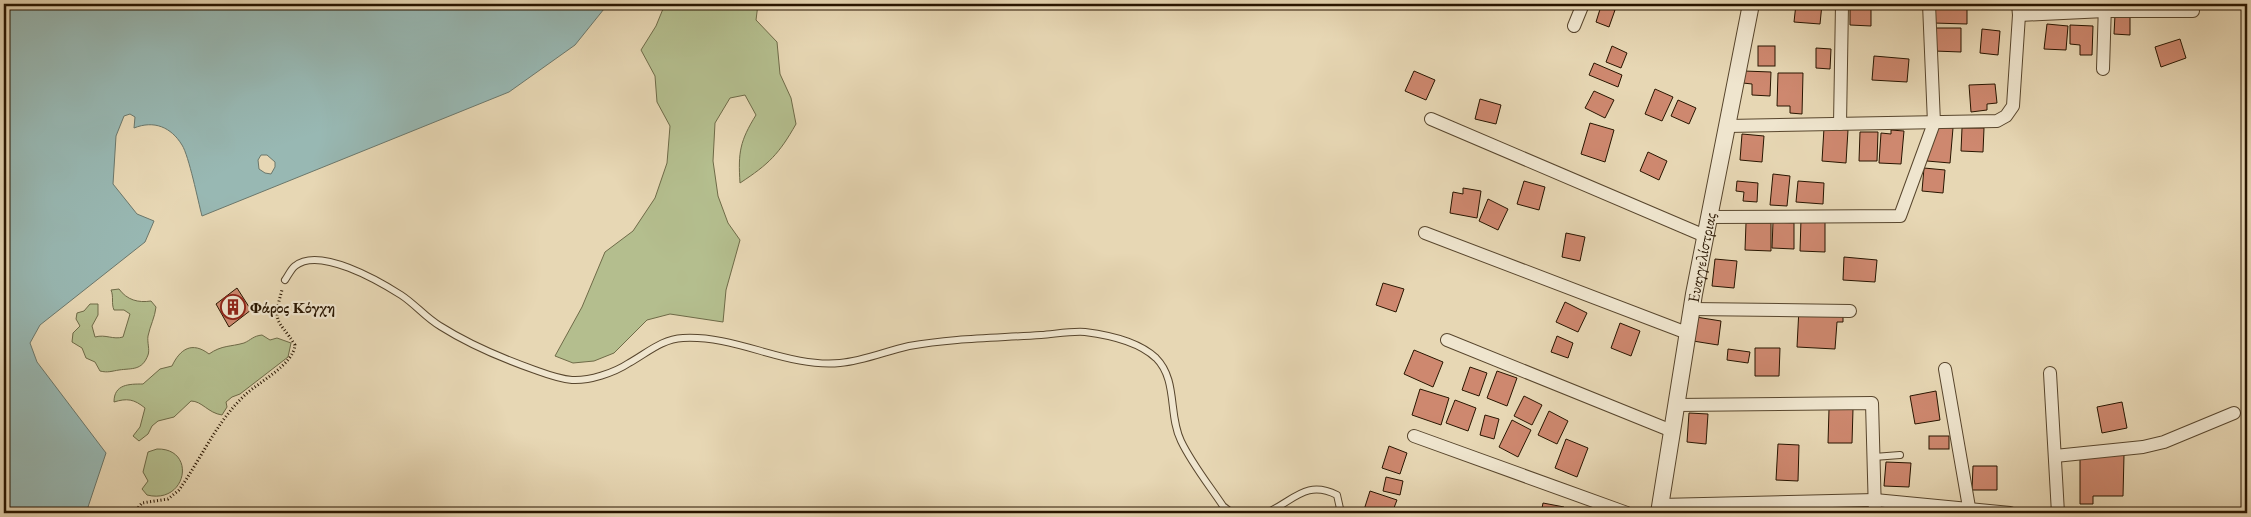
<svg xmlns="http://www.w3.org/2000/svg" width="2251" height="517" font-family="'EB Garamond',serif">
<style>
.green{fill:#b4be8e;stroke:#6e6a47}
.water{fill:#98b8b3;stroke:#6b776b;fill-rule:evenodd}
.building{fill:#ce886f;stroke:#281500}
.lines{fill:none;stroke-linecap:round;stroke-linejoin:round}
.service-casing{stroke:#58462d;stroke-width:8}
.minor-casing{stroke:#58462d;stroke-width:14}
.tertiary-casing{stroke:#58462d;stroke-width:18}
.path{stroke:#281500;stroke-width:3;stroke-dasharray:1 2.5;stroke-linecap:butt}
.service{stroke:#efe5ce;stroke-width:6}
.minor{stroke:#efe5ce;stroke-width:12}
.tertiary{stroke:#efe5ce;stroke-width:16}
.labels{text-anchor:middle;stroke-width:4.5;stroke-linejoin:round;paint-order:stroke}
.street-label{font-size:16px;fill:#281500;stroke:#efe5ce}
.poi-label{font-size:16px;font-weight:bold;fill:#281500;stroke:#efe5ce;text-anchor:start}
</style>
<rect width="100%" height="100%" fill="#e7d7b4"/>
<filter id="stains"><feTurbulence type="fractalNoise" baseFrequency=".004" numOctaves="4"/><feColorMatrix values="0 0 0 0 .2 0 0 0 0 .09 0 0 0 0 .02 0 0 0 .5 -.17"/></filter>
<radialGradient id="worn" r=".72"><stop offset=".6" stop-color="#630" stop-opacity="0"/><stop offset="1" stop-color="#630" stop-opacity=".3"/></radialGradient>
<g class="green">
<path d="M665,4H758L756,20L777,42L780,74L791,98L796,124C779,154 769,164 740,183C738,152 740,141 756,115L745,95L730,98L715,123L713,161L718,196L728,223L740,240L726,290L723,322L670,314L647,320L614,353L594,361L573,363L555,356L582,307L605,252L633,231L655,198L667,163L670,126L657,102L655,76L641,50L656,26Z"/>
<path d="M119,289C127,300 138,303 151,301L156,307C155,317 150,326 148,336C147,342 150,350 148,355C142,371 132,368 119,370C112,371 108,373 100,371L95,362L86,358L82,348L72,342L73,333L80,326L76,319L77,313L84,311L90,304H98V315L92,326L95,337C106,334 113,340 123,337L130,314L124,310H114C111,303 114,297 111,290Z"/>
<path d="M262,335L270,340L277,338L291,343L288,357L240,394L232,397L226,402L227,407L222,415C208,413 202,401 191,401L174,417L158,421L152,426L148,434L139,441L133,436L140,427L145,408C134,399 127,398 114,402C114,384 129,384 143,384L160,369L172,366C180,349 192,341 209,354C222,345 230,347 244,343C251,340 253,336 262,335Z"/>
<path d="M157,449C197,448 187,505 147,495L142,489L148,481L143,472L148,452Z"/>
</g>
<path class="water" d="M4,4H608L575,45L509,92L202,216C198,201 189,156 182,145C171,127 154,120 134,128L135,117L130,114L124,116L116,136L113,184L137,214L154,221L145,242L40,325L30,343L37,362L106,453L86,513H4ZM261,155H267L275,162V167L271,174L265,173L259,169L258,160Z"/>
<g class="building">
<path d="M1796,4H1822L1820,24L1794,22Z"/>
<path d="M1850,4H1871V26L1850,25Z"/>
<path d="M1933,4H1967V24L1933,23Z"/>
<path d="M1601,6L1615,10L1609,27L1596,22Z"/>
<path d="M2115,15H2130V35L2114,34Z"/>
<path d="M2047,24L2068,26L2066,50L2044,49Z"/>
<path d="M2070,25L2093,26L2092,55H2080V45L2070,44Z"/>
<path d="M1934,28H1961V52L1934,51Z"/>
<path d="M1982,29L2000,31L1998,55L1980,53Z"/>
<path d="M2180,39L2186,58L2161,67L2155,47Z"/>
<path d="M1612,46L1627,53L1621,68L1606,62Z"/>
<rect x="1758" y="46" width="17" height="20"/>
<path d="M1816,48L1831,49L1830,69L1816,68Z"/>
<path d="M1874,56L1909,59L1907,82L1872,80Z"/>
<path d="M1594,63L1622,75L1618,87L1589,75Z"/>
<path d="M1414,71L1435,80L1426,100L1405,91Z"/>
<path d="M1744,71L1771,72L1770,96L1752,95V84L1743,83Z"/>
<path d="M1778,73H1803L1802,114L1790,113V106H1777Z"/>
<path d="M1995,84L1997,103L1987,104V110L1971,112L1969,85Z"/>
<path d="M1655,89L1673,97L1662,121L1645,114Z"/>
<path d="M1594,91L1614,100L1605,118L1585,108Z"/>
<path d="M1480,99L1501,105L1496,124L1475,119Z"/>
<path d="M1678,100L1696,108L1689,124L1671,116Z"/>
<path d="M1590,123L1614,130L1605,162L1581,154Z"/>
<path d="M1930,126L1953,128L1950,163L1927,161Z"/>
<path d="M1824,128L1848,130L1846,163L1822,161Z"/>
<path d="M1962,128H1984L1983,152L1961,151Z"/>
<path d="M1891,130L1904,131L1901,164L1879,163L1881,133L1891,134Z"/>
<path d="M1860,132H1878L1877,161H1859Z"/>
<path d="M1742,134L1764,136L1762,162L1740,160Z"/>
<path d="M1648,152L1667,161L1659,180L1640,171Z"/>
<path d="M1924,168L1945,170L1943,193L1922,191Z"/>
<path d="M1773,174L1790,176L1787,206L1770,205Z"/>
<path d="M1524,181L1545,187L1539,210L1517,204Z"/>
<path d="M1737,181L1758,183L1757,202L1743,201L1744,192L1736,191Z"/>
<path d="M1798,181L1824,183L1823,204L1796,202Z"/>
<path d="M1463,188L1481,191L1477,218L1450,213L1453,192L1463,194Z"/>
<path d="M1488,199L1508,209L1498,230L1479,221Z"/>
<path d="M1801,219H1825V252L1800,251Z"/>
<path d="M1773,222L1794,223V249L1772,248Z"/>
<path d="M1746,223H1771V251L1745,250Z"/>
<path d="M1566,233L1585,237L1580,261L1562,257Z"/>
<path d="M1844,257L1877,260L1875,282L1843,280Z"/>
<path d="M1715,259L1737,261L1734,288L1712,286Z"/>
<path d="M1383,283L1404,289L1396,312L1376,305Z"/>
<path d="M237,288L251,310L229,327L216,304Z"/>
<path d="M1565,302L1587,313L1578,332L1556,322Z"/>
<path d="M1799,308L1843,310V322H1837L1835,349L1797,347Z"/>
<path d="M1696,317L1721,321L1718,345L1693,341Z"/>
<path d="M1620,323L1640,331L1631,356L1611,348Z"/>
<path d="M1557,336L1573,343L1568,358L1551,352Z"/>
<path d="M1755,348H1780L1779,376H1755Z"/>
<path d="M1728,349L1750,352L1748,363L1727,360Z"/>
<path d="M1414,350L1443,362L1433,387L1404,374Z"/>
<path d="M1470,367L1487,373L1479,396L1462,390Z"/>
<path d="M1497,371L1517,378L1507,406L1487,398Z"/>
<path d="M1420,389L1449,398L1441,425L1412,415Z"/>
<path d="M1936,391L1940,420L1915,424L1910,396Z"/>
<path d="M1524,396L1542,405L1532,425L1514,416Z"/>
<path d="M1455,400L1476,408L1468,431L1446,423Z"/>
<path d="M2122,402L2127,428L2102,433L2097,407Z"/>
<path d="M1829,409H1853L1852,443H1828Z"/>
<path d="M1549,411L1568,421L1557,444L1538,435Z"/>
<path d="M1689,413L1708,414L1706,444L1687,442Z"/>
<path d="M1485,415L1499,419L1494,439L1480,435Z"/>
<path d="M1512,420L1531,430L1518,457L1499,447Z"/>
<rect x="1929" y="436" width="20" height="13"/>
<path d="M1566,439L1588,448L1577,477L1555,468Z"/>
<path d="M1778,444L1799,445L1798,481L1776,480Z"/>
<path d="M1389,446L1407,453L1400,474L1382,468Z"/>
<path d="M2080,455H2124L2123,496H2093V504H2080Z"/>
<path d="M1886,462L1911,463L1909,487L1884,486Z"/>
<path d="M1973,466H1997V490H1972Z"/>
<path d="M1386,477L1403,481L1400,495L1383,491Z"/>
<path d="M1370,491L1397,500L1392,513H1363Z"/>
<path d="M1740,502L1766,503L1765,513H1739Z"/>
<rect x="1829" y="502" width="25" height="11"/>
<path d="M1543,503L1564,507L1563,513H1541Z"/>
</g>
<g class="lines">
<defs>
<g id="service">
<path d="M285,280C288,276 291,269 295,266C319,246 379,281 401,295C415,304 426,318 440,326C470,345 501,358 535,370C546,374 559,379 572,380C589,381 614,373 629,363C647,353 662,339 683,338C737,335 787,368 840,363C864,361 886,351 909,346C953,338 997,338 1041,335C1055,334 1071,331 1085,332C1109,335 1138,341 1156,358C1178,380 1168,415 1181,441C1192,464 1209,485 1223,506L1232,513"/>
<path d="M1874,457L1900,455"/>
<path d="M1266,513C1293,502 1305,479 1337,495L1341,513"/>
</g>
<g id="minor">
<path d="M2019,15L2105,11H2193"/>
<path d="M1574,26L1583,4"/>
<path d="M2103,69L2105,4"/>
<path d="M1431,119L1705,236"/>
<path d="M1840,124L1842,4"/>
<path d="M1728,126L1997,121L2006,116L2013,106L2019,15L2018,4"/>
<path d="M1709,217L1900,216L1934,123L1929,4"/>
<path d="M1425,233L1687,333"/>
<path d="M1691,309L1850,311"/>
<path d="M1447,340L1672,431"/>
<path d="M1945,369L1970,513"/>
<path d="M2050,373L2058,513"/>
<path d="M1676,405L1872,403L1875,513"/>
<path d="M1414,436L1627,513"/>
<path d="M2055,456L2143,447L2164,442L2234,413"/>
<path d="M1660,505L1875,500L2010,513"/>
</g>
<g id="tertiary">
<path id="s1" d="M1659,513L1694,294L1751,4"/>
</g>
</defs>
<use href="#service" class="service-casing"/>
<use href="#minor" class="minor-casing"/>
<use href="#tertiary" class="tertiary-casing"/>
<path class="path" d="M134,513L142,503L168,499L179,490C201,459 217,421 245,395C260,381 293,365 295,345C278,318 272,325 282,290"/>
<use href="#service" class="service"/>
<use href="#minor" class="minor"/>
<use href="#tertiary" class="tertiary"/>
</g>
<defs>
<symbol id="building-ring" viewBox="-11 -11 22 22"><circle r="9.5" fill="#efe5ce" stroke="#8f2418" stroke-width="1.5"/><path d="M-4-6H4V6H1V3H-1V6H-4ZM-2.5-4.3h1.7v1.8h-1.7ZM.8-4.3h1.7v1.8H.8ZM-2.5-1h1.7V.8h-1.7ZM.8-1h1.7V.8H.8Z" fill="#8f2418"/></symbol>
</defs>
<g fill-rule="evenodd">
<use href="#building-ring" x="219" y="293" width="28" height="28"/>
</g>
<g class="labels">
<g class="street-label">
<text dy="6" stroke="none"><textPath href="#s1" startOffset="259">Ευαγγελίστριας</textPath></text>
</g>
<g class="poi-label">
<text x="250" y="313">Φάρος Κόγχη</text>
</g>
</g>
<rect width="2251" height="517" fill="none" stroke="#e7d7b4" stroke-width="20"/>
<rect x="5" y="5" width="2241" height="507" fill="none" stroke="#281500" stroke-width="2.5"/>
<rect x="10" y="10" width="2231" height="497" fill="none" stroke="#281500"/>
<rect width="100%" height="100%" filter="url(#stains)"/>
<rect width="100%" height="100%" fill="url(#worn)"/>
</svg>
